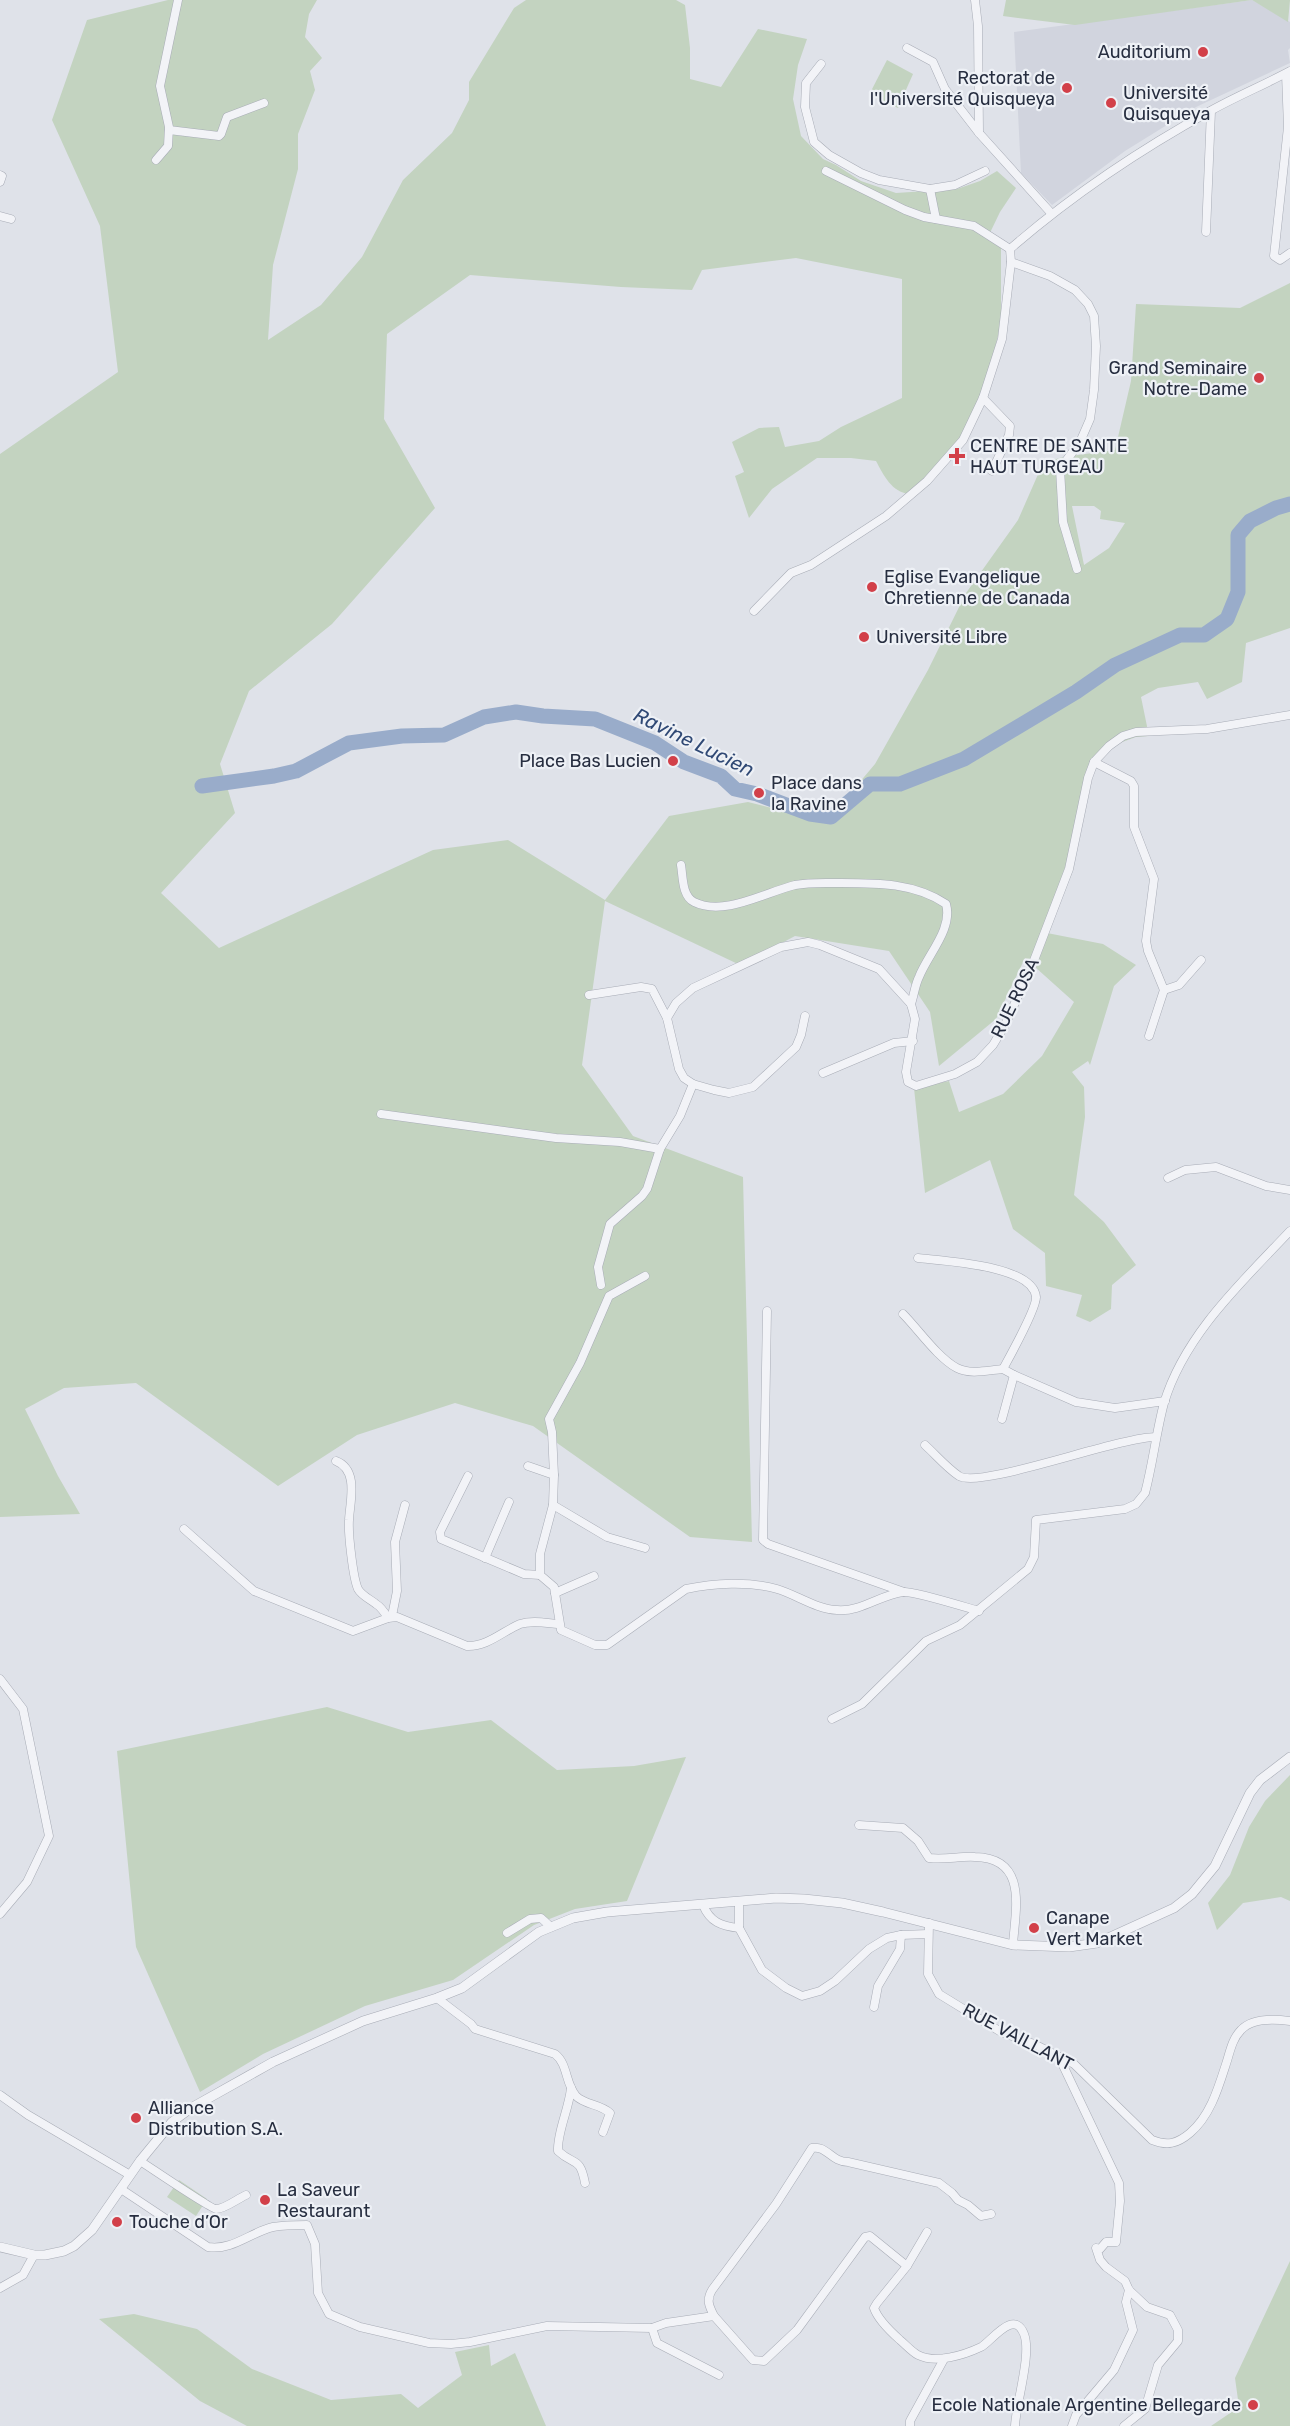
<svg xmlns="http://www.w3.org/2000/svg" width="1290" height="2426" font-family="Rubik,sans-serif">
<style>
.built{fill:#d1d4de}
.green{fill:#c3d3c0;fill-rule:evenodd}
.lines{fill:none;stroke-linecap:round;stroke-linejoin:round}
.river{stroke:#99acca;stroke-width:15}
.minor-casing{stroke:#a8acb6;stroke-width:9}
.tertiary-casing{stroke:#a8acb6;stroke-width:10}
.minor{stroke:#f2f3f7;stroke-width:8}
.tertiary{stroke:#f2f3f7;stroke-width:9}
.poi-dot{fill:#d24049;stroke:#eef1f6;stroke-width:2}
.labels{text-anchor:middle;stroke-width:4.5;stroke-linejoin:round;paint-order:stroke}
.poi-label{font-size:18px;fill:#272e40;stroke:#eef1f6;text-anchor:start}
.street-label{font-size:18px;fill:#272e40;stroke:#eef1f6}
.water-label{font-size:20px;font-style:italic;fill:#304975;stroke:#eef1f6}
</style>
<rect width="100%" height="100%" fill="#dfe2e9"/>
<path class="built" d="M1252,0L1290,22V48L1288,50L1290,63L1196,107L1125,151L1052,205L1021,173L1014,32Z"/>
<g class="green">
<path d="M168,0H317L309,14L305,37L322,58L310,71L315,90L298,134V169L273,265L268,340L321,305L362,257L403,180L452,133L469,100V82L514,8L526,0H676L685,5L690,48V79L721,87L758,29L807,39L798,65L793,99L801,136L823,159L836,165L861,181L896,193L957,189L980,181L997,171L1016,188L1000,212L987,239L1001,248V324L981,403L955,449L909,494C892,492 884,476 876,461L851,458H817L772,489L749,518L735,476L744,472L732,442L759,428L779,427L785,447L819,441L841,427L902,398V279L796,258L702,270L692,290L621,287L470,275L387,334L384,419L435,508L332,624L249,691L220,764L235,813L161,893L219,948L433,850L508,840L605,900L669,816L748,802L826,822L875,764L928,670L966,593L1018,520L1043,463L1063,457L1115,450L1131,381L1136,304L1240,308L1290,283V628L1246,643L1242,682L1207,699L1198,682L1158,688L1141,697L1149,736L1136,737L1114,745L1093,769L1072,873L1047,933L1103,944L1136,965L1114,986L1090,1065L1088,1061L1072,1072L1084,1087L1085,1117L1074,1195L1104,1222L1136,1265L1112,1285L1111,1309L1090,1322L1076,1316L1082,1295L1046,1286L1045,1253L1013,1229L990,1160L925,1193L914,1088L949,1081L959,1112L1003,1094L1042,1056L1074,1002L1025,958L996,1019L939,1066L930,1012L889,951L795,936L740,965L605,901L582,1065L633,1136L743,1177L752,1542L690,1537L533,1426L455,1403L357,1435L278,1486L136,1383L64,1388L25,1409L58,1476L80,1514L0,1517V454L118,372L100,226L52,120L87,20ZM1072,506H1094L1101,511L1100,519L1125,523L1109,548L1084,565Z"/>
<path d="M1006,0H1290L1288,22L1252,0L1075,25L1003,16Z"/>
<path d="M887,60L913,74L898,108L869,95Z"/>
<path d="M327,1707L408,1732L491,1720L557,1770L634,1766L686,1757L627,1901L575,1909L534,1925L453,1980L365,2006L263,2054L200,2092L136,1947L117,1751Z"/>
<path d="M1290,1775V1901L1281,1897L1243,1903L1217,1930L1208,1903L1230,1875L1249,1827L1265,1801Z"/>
<path d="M179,2180L207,2199L196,2216L167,2197Z"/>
<path d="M1290,2261V2426H1211L1239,2407L1235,2378Z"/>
<path d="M134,2314L197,2329L252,2369L331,2400L401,2394L418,2408L462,2375L455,2352L489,2345L491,2366L515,2353L546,2426H247L200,2401L99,2319Z"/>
</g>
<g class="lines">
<path class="river" d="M202,786L274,776L296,771L349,743L402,736L444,735L484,717L516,712L543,716L595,719L655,743L684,762L721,776L735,789L757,794L810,814L831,817L870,784H900L964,759L1076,692L1115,665L1180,635H1204L1227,619L1238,592V535L1250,521L1276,508L1290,504"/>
<defs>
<g id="minor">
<path d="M975,0L978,26L979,133"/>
<path d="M907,48L933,62L945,89L979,133L1051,213"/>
<path d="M821,64L806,83L805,107L814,142L829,155L861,173L879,180L930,189L955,185L985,171"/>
<path d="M1286,74L1288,127L1274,256L1280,260L1290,253"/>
<path d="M169,130L219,136L221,134L227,117L264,103"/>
<path d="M156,160L168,146L169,127L160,86L178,0"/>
<path d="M826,171L905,210L924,217L974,226L1010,249"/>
<path d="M0,175L2,176L0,182"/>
<path d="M930,189L936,219"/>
<path d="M0,216L11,219"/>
<path d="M1206,232L1211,111"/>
<path d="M1011,262L1050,276L1075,290L1088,304L1094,316L1096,346L1094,390L1090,419L1080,442L1060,469L1063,522L1077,569"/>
<path d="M983,398L1010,426L1009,435L992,471"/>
<path d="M754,611L791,573L811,565L886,516L927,481L963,440L983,398L1002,339L1011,262L1010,249C1071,196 1141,149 1212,110C1237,96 1264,85 1290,71"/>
<path d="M1094,762L1131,781L1134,786V827L1154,879L1146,941L1148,951L1164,990L1149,1036"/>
<path d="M681,865C683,877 682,896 694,902C724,917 766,892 795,885C810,882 825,883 841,883C878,883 915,883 946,904C953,929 928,954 919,977C915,985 914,995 911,1004"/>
<path d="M1164,990L1179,985L1201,960"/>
<path d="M589,995L641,987L652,989L667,1018L679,1069L684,1078L693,1084L714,1090L729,1093L753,1087L796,1047L801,1035L805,1016"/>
<path d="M667,1018L676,1003L693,988L781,947L808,942L820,945L879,969L911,1004L915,1019L906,1072L908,1082L916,1086L955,1074L977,1062L993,1045L1005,1025L1033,963L1069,869L1088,778L1094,762L1109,746L1123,736L1136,732L1207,729L1290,715"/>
<path d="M823,1073L894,1043L913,1041"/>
<path d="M381,1114L556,1138L620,1142L660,1149"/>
<path d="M1168,1178L1185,1170L1216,1167L1266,1186L1290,1190"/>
<path d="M918,1258C943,1261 1033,1265 1036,1297C1037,1308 1010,1356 1003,1369L1014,1375"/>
<path d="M601,1285L598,1267L610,1224L642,1196L647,1189L660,1149L680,1116L693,1084"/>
<path d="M767,1311L763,1540L768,1544L904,1592"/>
<path d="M903,1314C918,1329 938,1358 957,1368C970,1375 989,1370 1003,1369"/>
<path d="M1002,1419L1014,1375L1076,1402L1115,1408L1165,1401"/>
<path d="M925,1445C936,1455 947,1468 959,1476C981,1489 1118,1437 1156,1437"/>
<path d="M336,1461C359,1470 350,1501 349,1520C348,1533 353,1578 358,1589C362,1596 370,1599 376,1604C381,1607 385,1613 388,1618"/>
<path d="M528,1466L554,1475L553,1505L540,1554V1575L554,1587L561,1630L595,1645H607L686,1589C714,1583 749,1581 777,1589C797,1595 816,1609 837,1610C861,1612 880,1595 903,1592C914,1591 965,1607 979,1611"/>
<path d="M554,1475L552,1432L549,1419L580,1363L609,1296L645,1276"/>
<path d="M468,1476L440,1532L441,1539L524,1574L540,1575"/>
<path d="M553,1505L607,1537L645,1548"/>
<path d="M184,1529L254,1591L353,1631L388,1618L397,1617L467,1646C487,1647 503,1631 520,1624C532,1620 546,1623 558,1624"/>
<path d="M485,1558L509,1502"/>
<path d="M555,1593L594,1576"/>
<path d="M392,1616L397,1591L395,1542L405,1505"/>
<path d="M0,1679L23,1709L49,1836L27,1882L0,1914"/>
<path d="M832,1719L862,1704L926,1641L960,1625L1028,1569L1034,1557L1036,1520L1125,1509L1136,1504L1145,1493C1153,1463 1156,1433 1164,1403C1185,1334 1242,1282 1290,1231"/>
<path d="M859,1825L903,1828L918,1841L929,1858C945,1860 960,1856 975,1857C1029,1858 1015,1911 1013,1945"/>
<path d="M739,1901V1928"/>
<path d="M703,1905C710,1922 721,1926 739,1928L762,1970L786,1988L802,1996L820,1991L835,1981L869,1949L887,1938L901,1935L928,1934"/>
<path d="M929,1923L928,1974L939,1994L1001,2032L1034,2044L1074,2064L1152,2140C1167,2146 1177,2144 1190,2133C1210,2116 1218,2089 1226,2064C1230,2052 1232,2039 1241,2030C1252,2018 1275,2019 1290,2021"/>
<path d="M507,1933L530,1919L541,1918L551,1927"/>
<path d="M437,1998L471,2024L475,2029L555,2054C568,2064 565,2083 576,2096C585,2105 600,2104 610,2113L603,2132"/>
<path d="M874,2007L878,1986L900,1949L901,1935"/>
<path d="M1059,2057L1119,2183L1120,2201L1116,2242H1106L1100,2249L1096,2248L1100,2260L1106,2267L1125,2281L1129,2290L1147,2307L1170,2315L1178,2330V2341L1158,2365L1145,2409L1124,2426"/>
<path d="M571,2088C569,2109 557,2132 558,2151C574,2166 580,2156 585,2183"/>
<path d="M0,2095L28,2115L130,2175"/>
<path d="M140,2161C151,2168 211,2209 216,2209C225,2209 237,2199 246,2195"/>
<path d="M121,2189L208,2247C232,2251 251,2232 273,2227C284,2225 296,2225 307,2225L315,2244L318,2293L329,2314L360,2327L429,2343L451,2344L470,2342L547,2326L652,2328L666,2323L714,2316L753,2360L764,2361L797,2330L865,2237L870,2236L907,2266L877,2303L874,2308C878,2320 891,2332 900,2340C906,2345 912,2352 918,2355C936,2364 964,2355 981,2347C991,2342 1014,2308 1024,2334C1032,2354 1016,2403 1015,2426"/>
<path d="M907,2266L927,2232"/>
<path d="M0,2288L23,2275L34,2255"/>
<path d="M714,2316C709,2306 706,2300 712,2290L776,2204L812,2148C827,2145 831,2162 848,2162L939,2183L952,2193L958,2200L968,2205L981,2216L991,2214"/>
<path d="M652,2328L657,2343L719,2375"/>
<path d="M910,2426V2421L944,2359"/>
<path d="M1072,2426L1076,2415L1114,2370L1133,2330L1126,2302L1129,2290"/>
</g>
<path id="tertiary" d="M0,2247L34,2255H45L64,2251L74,2246L92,2230L140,2161L172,2122L191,2108L273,2062L363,2021L437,1998L462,1988L539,1932L573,1918L607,1912L728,1902L776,1898L804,1899L842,1903L883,1912L1013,1945L1069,1947L1097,1943L1174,1908L1192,1894L1215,1866L1250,1793L1260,1780L1290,1757"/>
</defs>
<use href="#minor" class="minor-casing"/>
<use href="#tertiary" class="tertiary-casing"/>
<use href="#minor" class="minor"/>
<use href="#tertiary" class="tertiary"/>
</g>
<g class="poi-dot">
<circle cx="1203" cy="52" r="6"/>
<circle cx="1067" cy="88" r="6"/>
<circle cx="1111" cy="103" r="6"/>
<circle cx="1259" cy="378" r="6"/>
<path d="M954 447h6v6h6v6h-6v6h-6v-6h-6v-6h6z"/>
<circle cx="872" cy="587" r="6"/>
<circle cx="864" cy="637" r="6"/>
<circle cx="673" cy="761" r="6"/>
<circle cx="759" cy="793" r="6"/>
<circle cx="1034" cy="1928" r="6"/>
<circle cx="136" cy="2118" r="6"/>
<circle cx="265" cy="2200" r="6"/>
<circle cx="117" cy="2222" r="6"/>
<circle cx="1253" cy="2405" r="6"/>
</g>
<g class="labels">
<g class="poi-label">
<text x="1191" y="58" text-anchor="end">Auditorium</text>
<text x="1055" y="84" text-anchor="end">Rectorat de<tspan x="1055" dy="21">l'Université Quisqueya</tspan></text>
<text x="1123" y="99">Université<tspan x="1123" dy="21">Quisqueya</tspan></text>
<text x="1247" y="374" text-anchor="end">Grand Seminaire<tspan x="1247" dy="21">Notre-Dame</tspan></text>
<text x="970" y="452">CENTRE DE SANTE<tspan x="970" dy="21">HAUT TURGEAU</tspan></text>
<text x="884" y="583">Eglise Evangelique<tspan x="884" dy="21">Chretienne de Canada</tspan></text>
<text x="876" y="643">Université Libre</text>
<text x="661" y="767" text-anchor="end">Place Bas Lucien</text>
<text x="771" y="789">Place dans<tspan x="771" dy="21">la Ravine</tspan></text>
<text x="1046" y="1924">Canape<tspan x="1046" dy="21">Vert Market</tspan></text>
<text x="148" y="2114">Alliance<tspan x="148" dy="21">Distribution S.A.</tspan></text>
<text x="277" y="2196">La Saveur<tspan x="277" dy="21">Restaurant</tspan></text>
<text x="129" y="2228">Touche d’Or</text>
<text x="1241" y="2411" text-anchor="end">Ecole Nationale Argentine Bellegarde</text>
</g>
<g class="street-label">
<text transform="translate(1015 998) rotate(-64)" y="6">RUE ROSA</text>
<text transform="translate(1018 2037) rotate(28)" y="6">RUE VAILLANT</text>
</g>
<g class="water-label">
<text transform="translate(694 742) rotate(26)" y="7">Ravine Lucien</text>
</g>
</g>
</svg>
